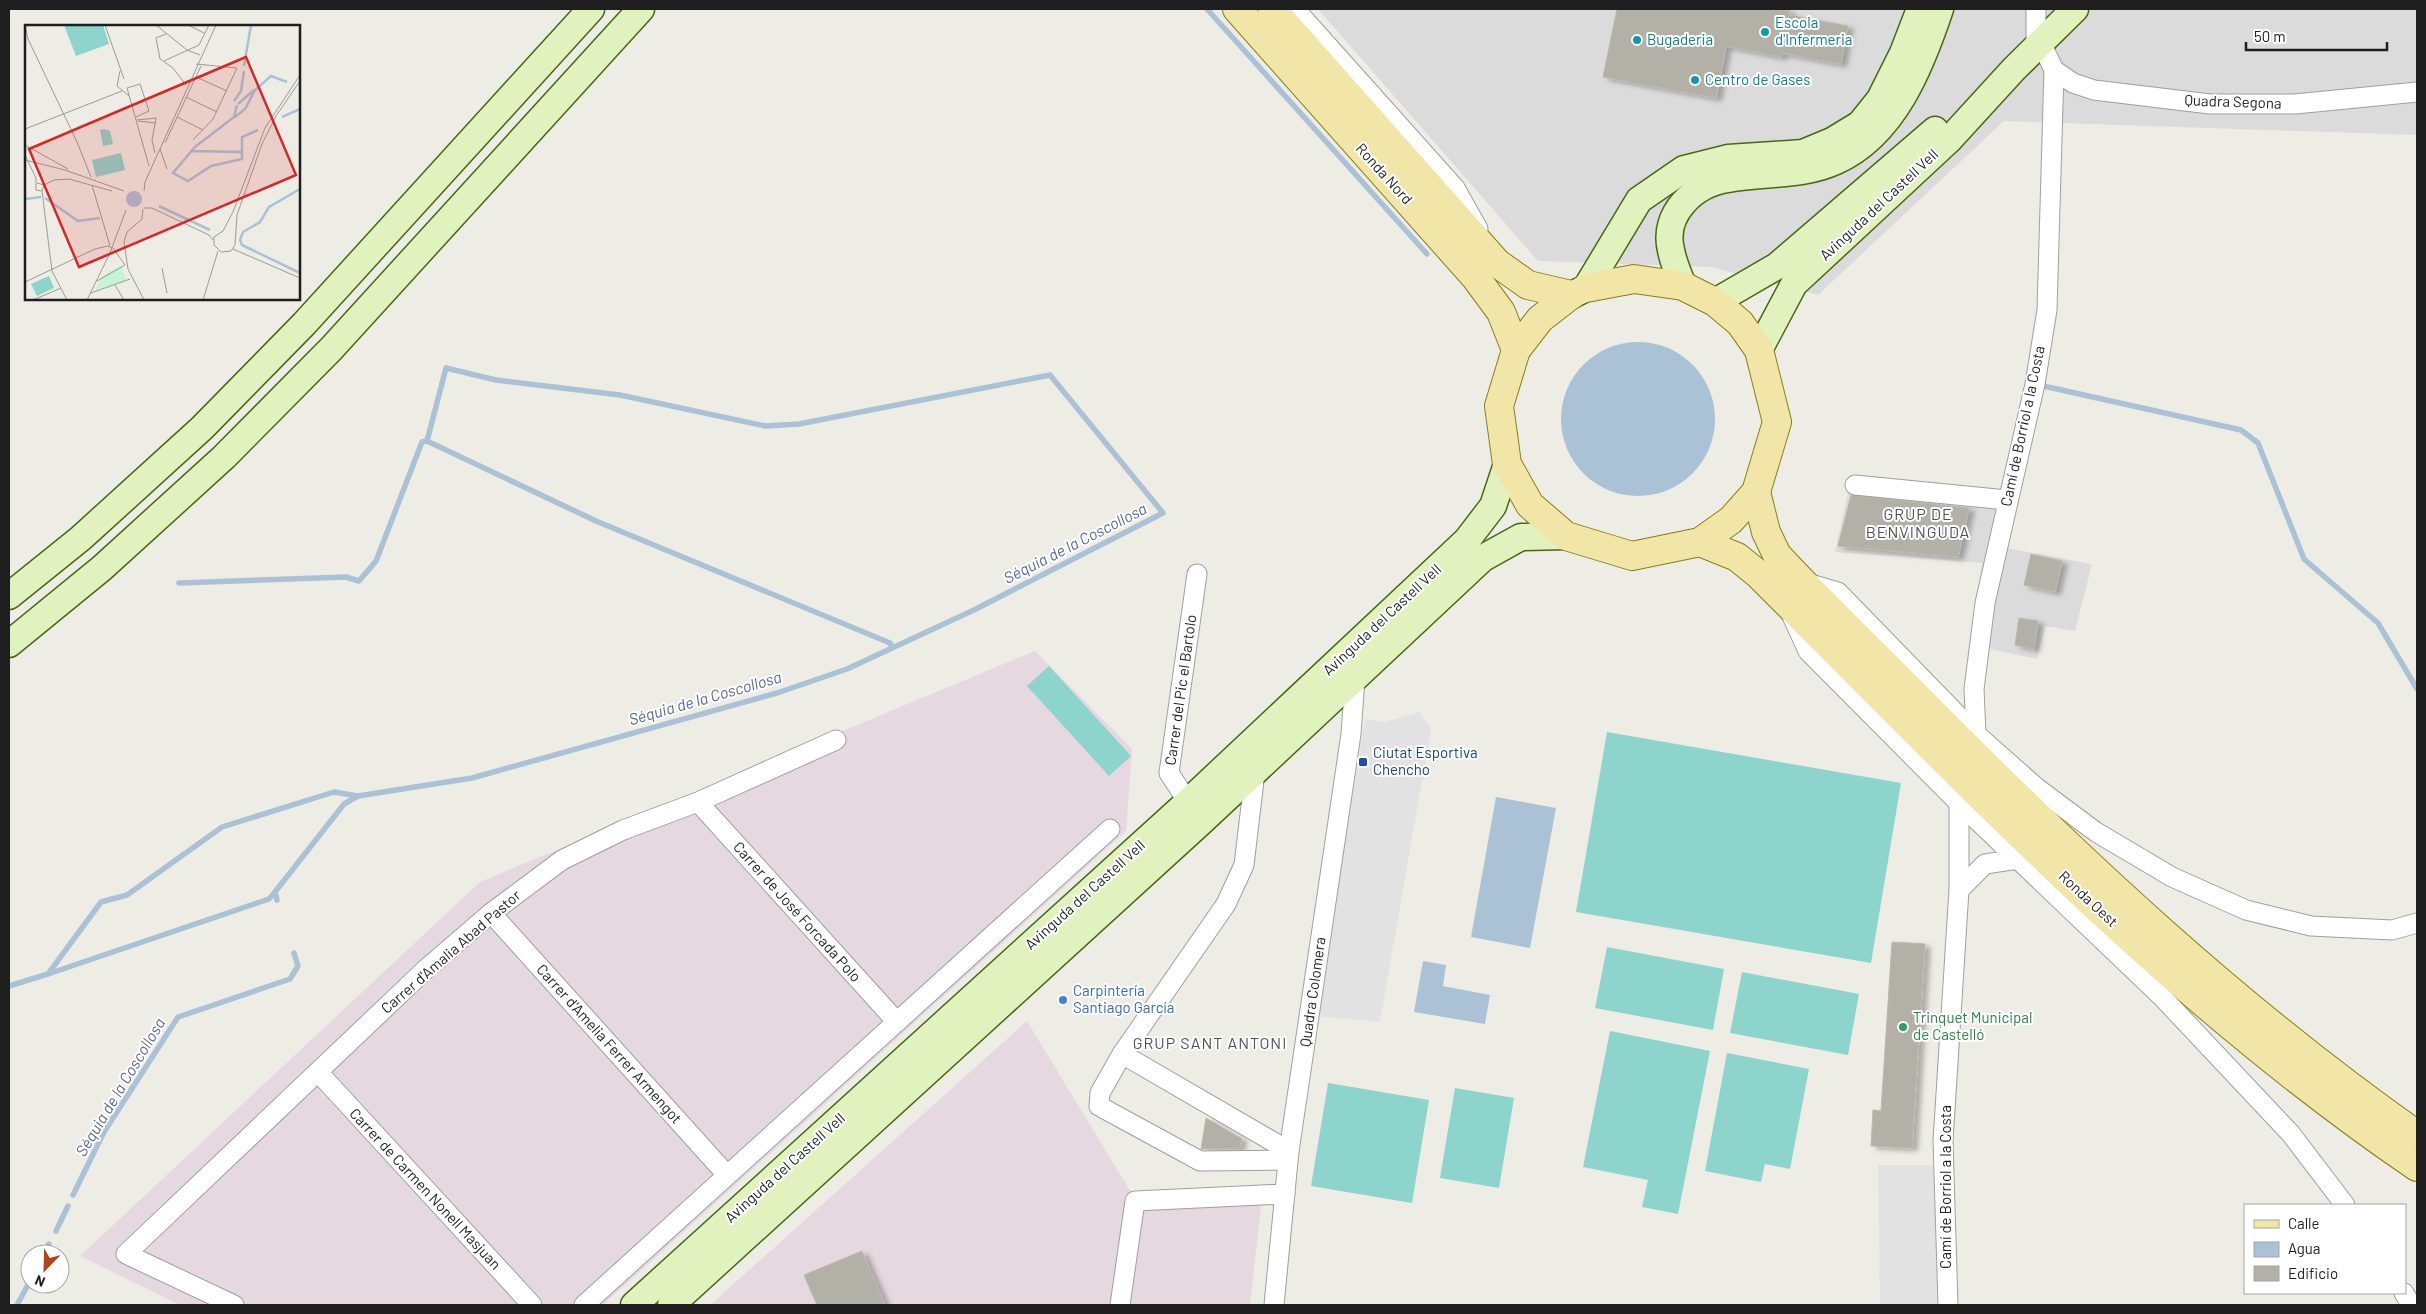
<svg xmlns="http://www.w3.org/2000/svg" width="2426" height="1314" font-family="Barlow,sans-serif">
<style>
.residential{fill:#dcdbdb}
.industrial{fill:#e6d8e0}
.pitch{fill:#8dd4cc}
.parking{fill:#e2e2e2}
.water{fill:#abc1d6}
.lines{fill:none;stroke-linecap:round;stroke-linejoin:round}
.stream{stroke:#abc1d6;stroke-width:5.5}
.building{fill:#b3b0a8;stroke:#beb8aa;filter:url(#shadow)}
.minor-casing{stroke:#9f9f9f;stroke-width:21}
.secondary-casing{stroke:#476812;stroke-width:29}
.primary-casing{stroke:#868012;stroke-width:30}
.minor{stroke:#fff;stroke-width:19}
.secondary{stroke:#e1f2bf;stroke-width:26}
.primary{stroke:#f1e5a8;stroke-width:28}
.culture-dot{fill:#0f9aa8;stroke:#fff;stroke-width:2}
.transit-dot{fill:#1a4fb4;stroke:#fff;stroke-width:2}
.shop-dot{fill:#3f7fe0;stroke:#fff;stroke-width:2}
.leisure-dot{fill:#2e9e5b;stroke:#fff;stroke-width:2}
.labels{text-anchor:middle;stroke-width:4;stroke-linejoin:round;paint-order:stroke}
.culture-label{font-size:15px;fill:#0d838f;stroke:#fff;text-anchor:start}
.street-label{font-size:15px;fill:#1e1e1e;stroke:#fff}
.transit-label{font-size:15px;fill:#164399;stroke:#fff;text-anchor:start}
.shop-label{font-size:15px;fill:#366cbe;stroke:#fff;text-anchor:start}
.leisure-label{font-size:15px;fill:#27864d;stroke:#fff;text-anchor:start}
.neighbourhood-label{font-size:16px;letter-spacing:1px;fill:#515151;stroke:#fff}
.water-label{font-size:16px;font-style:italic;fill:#5667a2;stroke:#fff}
.inset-river{fill:none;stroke:#abc1d6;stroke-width:2.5}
.inset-road{fill:none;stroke:#9b9a95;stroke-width:1}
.view{fill:#d62828;fill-opacity:0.15;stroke:#d62828;stroke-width:2.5}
.inset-edge{fill:none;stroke:#1e1e1e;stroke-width:2.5}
</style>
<defs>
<filter id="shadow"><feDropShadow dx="5.5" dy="3" stdDeviation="2.5" flood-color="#0004"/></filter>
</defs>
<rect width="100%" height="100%" fill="#eeede5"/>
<g class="residential">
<path d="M1318,9H2417V135L2004,121L1818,295L1711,267L1538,261Z"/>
<path d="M1851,479L2017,495L2006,548L2092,564L2075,631L2045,626L2037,659L1971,645L1982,563L1835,552Z"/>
</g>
<g class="industrial">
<path d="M1035,651L1132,749L1126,831L603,1305H180L80,1256L480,882Z"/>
<path d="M1027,1021L1132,1194L1262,1197L1250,1305H710Z"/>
</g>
<g class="pitch">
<path d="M1049,666L1131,756L1109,776L1027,686Z"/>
<path d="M1607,732L1901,783L1871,963L1576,912Z"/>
<path d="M1607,947L1724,969L1713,1030L1595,1008Z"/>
<path d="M1742,972L1859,994L1848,1055L1730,1033Z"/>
<path d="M1610,1031L1710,1051L1678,1214L1642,1207L1648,1180L1583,1167Z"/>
<path d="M1727,1053L1809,1069L1790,1169L1765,1164L1761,1182L1705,1171Z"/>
<path d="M1328,1083L1429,1100L1412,1203L1311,1186Z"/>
<path d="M1455,1088L1514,1098L1499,1188L1440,1178Z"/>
</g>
<g class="parking">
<path d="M1420,712L1431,729L1380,1022L1317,1016L1365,719L1384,722Z"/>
<path d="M1878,1165H1935L1937,1305H1880Z"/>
</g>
<g class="water">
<circle cx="1638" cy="419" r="77"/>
<path d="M1496,797L1556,808L1530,948L1471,937Z"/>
<path d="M1423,961L1446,965L1443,986L1490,995L1485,1024L1414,1012Z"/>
</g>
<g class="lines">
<g class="stream">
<path d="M1207,9L1427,254"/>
<path d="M2039,385L2241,430L2258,443L2304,559L2378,623L2417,689"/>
<path d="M427,441L596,521L890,643L892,647"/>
<path d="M179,583L346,577L359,581L376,561L422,442L427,441L446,368L496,380L620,395L765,426L799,424L1050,375L1163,513L976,609L847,669L777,693L472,778L358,796L344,804L275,892L277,900"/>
<path d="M48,974L269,899L275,892"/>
<path d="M9,986L48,974L101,902L127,895L222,827L334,792L358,796"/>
<path d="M73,1195L104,1132L178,1017L290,979L298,966L294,953"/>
<path d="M56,1231L68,1206"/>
<path d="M44,1254L49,1244"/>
<path d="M17,1305L30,1281"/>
</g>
</g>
<g class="building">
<path d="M1617,9H1782L1790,11L1789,15L1848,26L1841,64L1782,53L1781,57L1726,46L1716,98L1603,77Z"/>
<path d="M1851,495L1969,508L1958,557L1838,546Z"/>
<path d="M2031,554L2062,561L2055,592L2024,585Z"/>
<path d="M2019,618L2038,621L2034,649L2015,645Z"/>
<path d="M1892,942L1925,944L1912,1148L1871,1146L1873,1110L1881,1111Z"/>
<path d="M1206,1118L1242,1139L1239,1149H1201Z"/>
<path d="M862,1251L885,1305H817L804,1275Z"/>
</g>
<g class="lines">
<defs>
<g id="minor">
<path d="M1295,9L1455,188L1478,229"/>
<path d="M2036,9V48"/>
<path d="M2041,43L2054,70L2073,83L2094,90L2210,104H2295L2417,92"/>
<path d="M1855,485L2007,500"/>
<path d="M1804,582L1838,592L1976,734L2037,788L2096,832L2172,877L2246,910L2311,926L2392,930L2417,923"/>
<path d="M1792,616L1808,651L1959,803L2163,998L2291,1134L2345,1205"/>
<path d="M1976,734L1974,689L1985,603L2035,384L2047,310L2054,70"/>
<path d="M1255,772L1244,865L1226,904L1122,1054L1100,1093L1099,1106L1200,1161L1288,1160"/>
<path d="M698,802L897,1022"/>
<path d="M1188,802L1169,773L1197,574"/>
<path d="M1959,890L1985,864L2018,859"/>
<path d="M491,913L727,1175"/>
<path d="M1122,1054L1289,1151"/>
<path d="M318,1072L532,1305"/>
<path d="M2404,1293L2411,1305"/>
<path d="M234,1305L126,1254L425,970L491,913L562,860L623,830L698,802L836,740"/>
<path d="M584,1305L1110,829"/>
<path d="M1120,1305L1135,1201L1285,1194"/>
<path d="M1274,1305L1289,1151L1351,734L1355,679"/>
<path d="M1948,1305L1943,1141L1959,890V803"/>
</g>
<g id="secondary">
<path d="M1683,286C1679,275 1673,262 1671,250C1662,214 1694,184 1728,179C1764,172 1801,177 1836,161C1894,135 1921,66 1940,9"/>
<path d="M1572,295L1586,288L1639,200L1684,169L1728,158L1803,153L1832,141L1860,124L1880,99L1903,53L1920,9"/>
<path d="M1715,302L1777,266L1935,130"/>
<path d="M1759,350L1794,284L1949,140L2014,69L2075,9"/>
<path d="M9,596L81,538L202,428L304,324L591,9"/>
<path d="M9,644L102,568L224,457L331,349L641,9"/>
<path d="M634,1305L1188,802L1467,540L1493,506L1507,464"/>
<path d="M671,1305L1201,822L1483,558L1521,537L1566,536"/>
</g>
<g id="primary">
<path d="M1237,9L1476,278L1501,312L1516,350"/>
<path d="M1272,9L1497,263L1528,285L1571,295"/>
<path d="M1571,295L1540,319L1516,350L1499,406L1507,464L1530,505L1566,536L1632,556L1700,542L1731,520L1756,492L1777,422L1759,350L1740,323L1715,302L1683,286L1634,279L1586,288"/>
<path d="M1756,492L1766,532L1777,555C1825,607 1877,656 1927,707C2080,861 2239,1010 2417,1135"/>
<path d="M1700,542L1737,557L1758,574C1968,783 2171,1000 2417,1167"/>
</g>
</defs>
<use href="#minor" class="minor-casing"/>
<use href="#secondary" class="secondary-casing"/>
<use href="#primary" class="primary-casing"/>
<use href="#minor" class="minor"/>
<use href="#secondary" class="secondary"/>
<use href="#primary" class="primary"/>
</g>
<g class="culture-dot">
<circle cx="1765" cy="32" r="5"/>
<circle cx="1637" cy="40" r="5"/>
<circle cx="1695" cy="80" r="5"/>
</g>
<rect class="transit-dot" x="1358" y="757" width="10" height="10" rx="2.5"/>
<circle class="shop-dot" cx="1063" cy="1000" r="5"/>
<circle class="leisure-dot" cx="1903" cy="1027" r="5"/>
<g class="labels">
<g class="culture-label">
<text x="1775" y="28">Escola<tspan x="1775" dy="17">d'Infermeria</tspan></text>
<text x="1647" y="45">Bugaderia</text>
<text x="1705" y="85">Centro de Gases</text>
</g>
<g class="street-label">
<text transform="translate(2233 102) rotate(2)" y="5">Quadra Segona</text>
<text transform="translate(1384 174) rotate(48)" y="5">Ronda Nord</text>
<text transform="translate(1879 205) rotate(-43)" y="5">Avinguda del Castell Vell</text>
<text transform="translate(2023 426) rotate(-78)" y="5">Camí de Borriol a la Costa</text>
<text transform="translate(1382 620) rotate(-43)" y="5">Avinguda del Castell Vell</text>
<text transform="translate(1181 690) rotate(-82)" y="5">Carrer del Pic el Bartolo</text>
<text transform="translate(1085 895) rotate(-42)" y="5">Avinguda del Castell Vell</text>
<text transform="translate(2088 899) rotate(43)" y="5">Ronda Oest</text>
<text transform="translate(797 912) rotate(48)" y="5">Carrer de José Forcada Polo</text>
<text transform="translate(451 952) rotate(-41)" y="5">Carrer d'Amalia Abad Pastor</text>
<text transform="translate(1313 992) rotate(-82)" y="5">Quadra Colomera</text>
<text transform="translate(609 1044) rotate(48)" y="5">Carrer d'Amelia Ferrer Armengot</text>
<text transform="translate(785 1168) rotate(-42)" y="5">Avinguda del Castell Vell</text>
<text transform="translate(1946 1187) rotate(-90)" y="5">Camí de Borriol a la Costa</text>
<text transform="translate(425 1189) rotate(47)" y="5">Carrer de Carmen Nonell Masjuan</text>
</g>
<g class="transit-label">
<text x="1373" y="758">Ciutat Esportiva<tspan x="1373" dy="17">Chencho</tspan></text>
</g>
<g class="shop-label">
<text x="1073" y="996">Carpintería<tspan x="1073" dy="17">Santiago García</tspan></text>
</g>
<g class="leisure-label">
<text x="1913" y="1023">Trinquet Municipal<tspan x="1913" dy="17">de Castelló</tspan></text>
</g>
<g class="neighbourhood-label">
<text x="1918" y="520">GRUP DE<tspan x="1918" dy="18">BENVINGUDA</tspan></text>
<text x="1210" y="1049">GRUP SANT ANTONI</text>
</g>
<g class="water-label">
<text transform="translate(1075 543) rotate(-27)" y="6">Séquia de la Coscollosa</text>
<text transform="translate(705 698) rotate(-16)" y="6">Séquia de la Coscollosa</text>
<text transform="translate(120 1087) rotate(-59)" y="6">Séquia de la Coscollosa</text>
</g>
</g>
<g transform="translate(25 25)">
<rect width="275" height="275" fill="#eeede5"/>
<path d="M96,240L101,255L70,266L77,251Z" fill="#c7f3d7"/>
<path d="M39,0H78L84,19L51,31ZM79,104L85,106L88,119L78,121L75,105ZM96,128L100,145L71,152L67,135ZM24,251L29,263L12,271L6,259Z" fill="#8dd4cc"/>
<path d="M101 174a8 8 0 1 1 16 0a8 8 0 1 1-16 0Z" fill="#abc1d6"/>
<path class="inset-river" d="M219,41L226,0M209,76L216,66L219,46M213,79L229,65M212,80L209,92L170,122L148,148L163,156L186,141L217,134V112L233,105M210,92L220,84L230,65L246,51L262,57M257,92L275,84M167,126L216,127M275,164L244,182L235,197L218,207L215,215L217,220L275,248M20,173L53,196L75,193M0,174L16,172M134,181L185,205"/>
<path class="inset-road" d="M0,0L3,14L52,117L66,152M80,0L99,54M131,0L162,25L175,30M163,0L179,8M141,9L131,13L135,34L148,43L161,60M139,36L174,20L184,0M95,46L92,61L104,71M275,50L240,103L208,187L198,206L189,212V220L196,227L206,226L210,220L212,190L237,119L251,91L275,56M171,52L202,66M161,72L192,87M111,92L124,86L115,59L102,63L124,141M152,92L178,105M112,95L131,93L127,115L130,128M113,96L131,98M0,104L97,66M168,115L188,94L212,43L171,39M140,118L176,41M0,120L43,144M135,124L142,144M0,130L11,153M0,135L40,145L99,166M11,153V165L17,166L19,160L12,158M19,160L29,155L44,154L87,166M67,160L85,221M17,166L27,246L42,275M119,166L120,157L191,0M119,183H127L184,210L188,215M118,184L117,194L102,207L99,217L103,244L119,275M208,224L275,253M137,243L142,268M72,256L100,240L88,223M0,257L70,224L83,221L87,223M90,260L99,275M66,268L105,254M8,275L36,263M62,275L85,228L101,185M178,275L193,226"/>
<path class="view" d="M221,32L271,150L54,242L4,124Z"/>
<rect width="275" height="275" class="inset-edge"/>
</g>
<rect width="2426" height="1314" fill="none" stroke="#1e1e1e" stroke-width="20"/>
<rect x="2244" y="1204" width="162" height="90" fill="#ffffff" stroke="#a5a5a5"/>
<rect x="2254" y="1220" width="25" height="8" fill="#f1e5a8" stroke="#a5a5a5"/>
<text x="2288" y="1229" font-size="15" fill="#1e1e1e">Calle</text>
<rect x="2254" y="1242" width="25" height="15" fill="#abc1d6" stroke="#a5a5a5"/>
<text x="2288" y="1254" font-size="15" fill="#1e1e1e">Agua</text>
<rect x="2254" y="1266" width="25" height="15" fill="#b3b0a8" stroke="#a5a5a5"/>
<text x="2288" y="1279" font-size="15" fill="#1e1e1e">Edificio</text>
<g transform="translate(45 1269) rotate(203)"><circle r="24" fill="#ffffff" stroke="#a5a5a5"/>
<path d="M0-4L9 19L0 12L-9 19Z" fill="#b44318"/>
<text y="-8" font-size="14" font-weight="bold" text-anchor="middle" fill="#1e1e1e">N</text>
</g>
<path d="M2246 42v8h141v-8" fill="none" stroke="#1e1e1e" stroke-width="2.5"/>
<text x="2254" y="42" font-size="15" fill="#1e1e1e" stroke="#ffffff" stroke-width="4" paint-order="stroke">50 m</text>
</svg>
